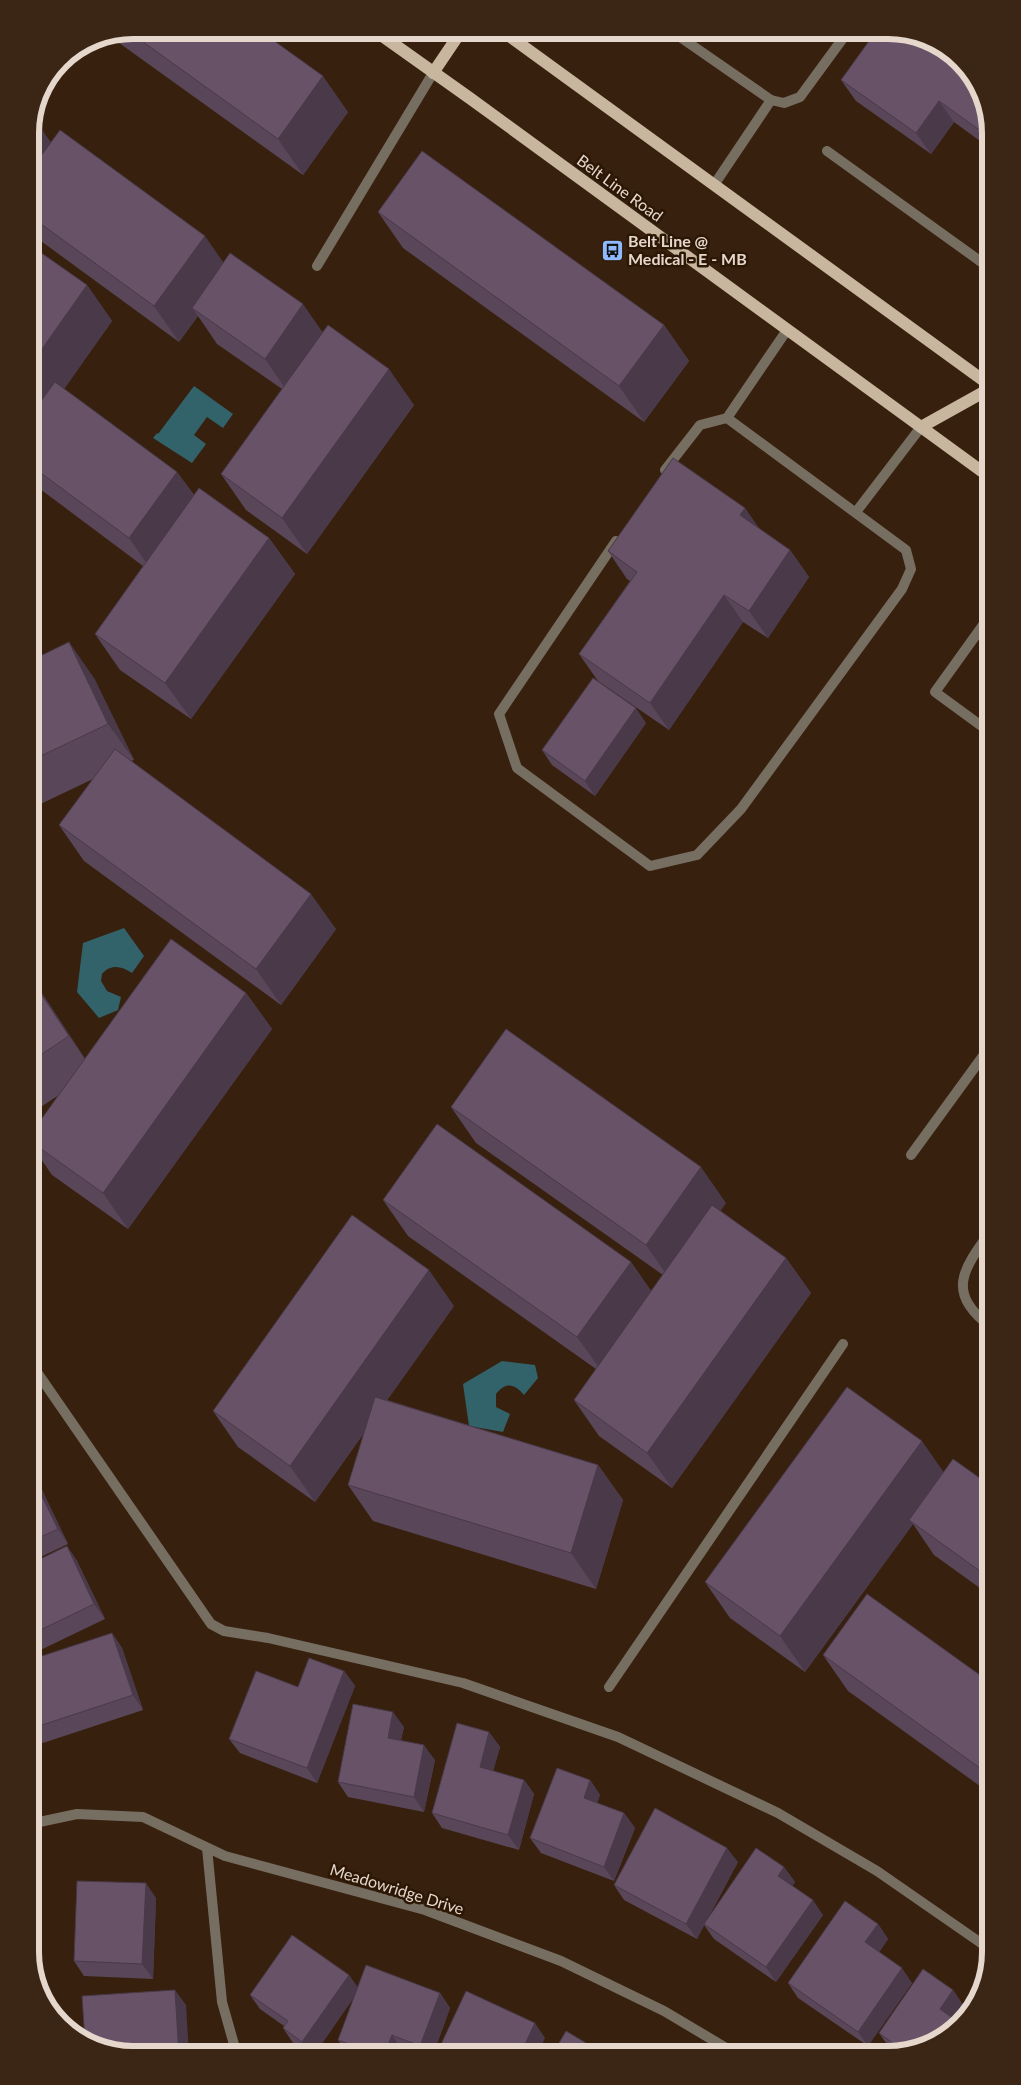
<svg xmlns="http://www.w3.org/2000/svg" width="1021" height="2085" font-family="Lato,sans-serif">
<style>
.water{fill:#32626a}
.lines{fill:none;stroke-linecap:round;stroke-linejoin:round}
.service{stroke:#776e62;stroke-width:10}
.minor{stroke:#776e62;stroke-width:10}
.primary{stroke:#c8b69e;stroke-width:12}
.wall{fill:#594759}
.shaded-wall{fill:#493949}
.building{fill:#685268;stroke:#493949}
.labels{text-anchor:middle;stroke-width:5;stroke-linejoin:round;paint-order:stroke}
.street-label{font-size:16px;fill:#e6d7cc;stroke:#2c1705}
.poi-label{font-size:16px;font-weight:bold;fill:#e6d7cc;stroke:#2c1705;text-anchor:start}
.rim{fill:none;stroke:#e6d7cc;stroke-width:6}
</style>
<rect width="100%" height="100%" fill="#37200e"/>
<g class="water">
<path d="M194,386L233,414L223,428L207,417L194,435L206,444L192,463L153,438L157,433L158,434Z"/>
<path d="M124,928L144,956L132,973C121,966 111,964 102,974L101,981L107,991L121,997L118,1010L99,1018L77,992L83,943Z"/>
<path d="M502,1361L535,1365L538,1378L524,1395C515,1384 506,1381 496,1394V1407L510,1414L503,1432L469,1426L463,1384Z"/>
</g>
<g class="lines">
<g class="service">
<path d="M670,30L771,100"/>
<path d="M827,151L991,269"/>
<path d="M714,185L771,100L784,103L800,97L849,30"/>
<path d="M980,261L991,247"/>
<path d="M317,266L433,73"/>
<path d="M665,470L700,425L727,418L787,330"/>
<path d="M856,512L921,427"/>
<path d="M616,541L499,714L517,768L650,866L697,855L741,809L902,589L911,569L906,550L727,418"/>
<path d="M991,733L935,692L991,614"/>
<path d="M911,1155L991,1045"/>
<path d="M991,1327C945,1293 963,1269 991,1231"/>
<path d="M30,1362L211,1624L224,1631L268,1638L463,1683L618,1737L778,1813L877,1871L991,1950"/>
<path d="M609,1687L843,1344"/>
<path d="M207,1848L222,2002L237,2055"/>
</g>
<path class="minor" d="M30,1824L77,1814L143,1817L225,1856L425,1910L561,1961L664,2011L738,2055"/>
<g class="primary">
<path d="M374,30L471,99L991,478"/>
<path d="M501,30L991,386"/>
<path d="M433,73L462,30"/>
<path d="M921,427L991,388"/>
</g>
</g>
<g class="wall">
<path d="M133,30L348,112L303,175L108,35Z"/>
<path d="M775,30H786L782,36Z"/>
<path d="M798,30H823L814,42Z"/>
<path d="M877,30L991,133V149L954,122L931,154L856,101L841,80Z"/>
<path d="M33,117L51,143L223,262L323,332L414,405L307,554L246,510L221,474L282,389L217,344L198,316L179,342L34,236L30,230V127Z"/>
<path d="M378,212L664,325L689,361L644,422L403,248Z"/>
<path d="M30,240L34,245L33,247L87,285L112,321L64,389L177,472L194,495L269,538L295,574L191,719L120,670L95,634L143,566L32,483L30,481Z"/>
<path d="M745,508L759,529L790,550L809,577L768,638L743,622L669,730L598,681L579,654L630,581L627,579L608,551Z"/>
<path d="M30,661L94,678L134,760L131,761L336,929L281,1005L84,861L59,825L93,779L30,809Z"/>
<path d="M646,723L595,796L552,765L542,750Z"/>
<path d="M30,975L85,1059L246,993L272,1029L128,1229L52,1175L30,1143V1135L59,1095L30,1114Z"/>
<path d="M451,1107L726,1203L720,1211L786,1258L811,1293L672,1488L599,1436L574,1400L596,1369L408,1236L383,1200L631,1262L651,1291L663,1275L476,1143Z"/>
<path d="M454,1306L387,1400L598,1465L623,1500L596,1589L373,1521L348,1485L364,1433L315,1502L238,1447L213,1411Z"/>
<path d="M943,1472L991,1486V1596L934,1555L913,1524L805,1672L730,1618L705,1582Z"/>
<path d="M30,1474H31L41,1488L68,1544L30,1562Z"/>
<path d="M67,1546L77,1561L105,1619L30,1655V1564Z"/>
<path d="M112,1633L122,1648L143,1710L43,1743L33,1728Z"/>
<path d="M823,1655L991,1683V1794L848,1691Z"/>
<path d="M344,1671L355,1686L317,1783L240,1753L229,1739L298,1687Z"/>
<path d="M404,1727L401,1740L435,1760L424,1812L348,1797L338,1782Z"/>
<path d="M489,1732L500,1747L493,1771L524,1780L534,1794L519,1850L442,1828L432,1813Z"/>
<path d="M590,1780L600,1795L597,1803L624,1813L635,1828L614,1881L541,1853L530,1838Z"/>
<path d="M738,1862L707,1920L784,1867L795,1882L792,1886L823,1915L776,1982L714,1939L704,1925L697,1939L624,1900L614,1885Z"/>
<path d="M156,1898L153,1979L84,1976L74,1961Z"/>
<path d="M878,1924L888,1939L879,1952L912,1983L868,2046L798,1998L788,1983Z"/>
<path d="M349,1975L358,1988L440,1993L450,2008L433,2055H415L402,2050L400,2055H349L338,2040L354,1997L314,2055H310L293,2043L283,2028L284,2026L260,2009L250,1995Z"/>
<path d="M953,1990L963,2005L954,2018L927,2047L897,2053L889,2047L879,2033Z"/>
</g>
<g class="shaded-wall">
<path d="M779,30H786L782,36Z"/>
<path d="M806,30H823L814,42Z"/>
<path d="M323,76L348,112L303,175L278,139Z"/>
<path d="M939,101L954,122L931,154L916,133Z"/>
<path d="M987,115L991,133V148L978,129Z"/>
<path d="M33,117L57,152L30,190V127Z"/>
<path d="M205,236L230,272L192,308L198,316L179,342L154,306Z"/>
<path d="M30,240L34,245L30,250Z"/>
<path d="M87,285L112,321L30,437V366Z"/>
<path d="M303,304L328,340L290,395L265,359Z"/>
<path d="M664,325L689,361L644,422L619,386Z"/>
<path d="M389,369L414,405L307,554L282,518Z"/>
<path d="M177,472L202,508L154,574L129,538Z"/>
<path d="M745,508L764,535L740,515Z"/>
<path d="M269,538L295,574L191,719L165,683Z"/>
<path d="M790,550L809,577L768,638L749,611Z"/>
<path d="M724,595L743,622L669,730L650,703Z"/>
<path d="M69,642L94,678L134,760L108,724Z"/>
<path d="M636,708L646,723L595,796L585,781Z"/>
<path d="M311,894L336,929L281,1005L256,969Z"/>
<path d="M30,975L94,1072L69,1036L30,977Z"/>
<path d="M246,993L272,1029L128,1229L103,1193Z"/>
<path d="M701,1167L726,1203L671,1281L646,1245Z"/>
<path d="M786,1258L811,1293L672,1488L647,1453Z"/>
<path d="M631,1262L656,1298L603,1373L577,1337Z"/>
<path d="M429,1270L454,1306L315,1502L290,1466Z"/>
<path d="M922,1441L947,1477L909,1520L913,1524L805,1672L780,1636Z"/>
<path d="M598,1465L623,1500L596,1589L571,1553Z"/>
<path d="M31,1474L41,1488L68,1544L58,1529Z"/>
<path d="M67,1546L77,1561L105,1619L94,1604Z"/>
<path d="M112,1633L122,1648L143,1710L133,1695Z"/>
<path d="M344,1671L355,1686L317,1783L307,1768Z"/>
<path d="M393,1712L404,1727L398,1753L388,1738Z"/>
<path d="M489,1732L500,1747L490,1782L480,1767Z"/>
<path d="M424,1745L435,1760L424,1812L414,1797Z"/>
<path d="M524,1780L534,1794L519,1850L508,1835Z"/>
<path d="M590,1780L600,1795L594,1813L584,1798Z"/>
<path d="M624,1813L635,1828L614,1881L604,1867Z"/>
<path d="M727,1848L738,1862L697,1939L686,1924Z"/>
<path d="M784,1867L795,1882L788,1891L778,1876Z"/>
<path d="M146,1883L156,1898L153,1979L142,1964Z"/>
<path d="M813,1900L823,1915L776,1982L766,1967Z"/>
<path d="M878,1924L888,1939L876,1957L865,1942Z"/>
<path d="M902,1968L912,1983L868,2046L858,2032Z"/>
<path d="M349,1975L359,1990L314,2055H311L302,2042Z"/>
<path d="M175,1990L186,2005L189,2055H179Z"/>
<path d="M953,1990L963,2005L950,2023L940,2009Z"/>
<path d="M440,1993L450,2008L433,2055H426L420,2046Z"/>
<path d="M535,2023L545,2038L537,2055H520Z"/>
<path d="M392,2035L402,2050L400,2055H384Z"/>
</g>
<g class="building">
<path d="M133,30H259L323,76L278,139L128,31Z"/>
<path d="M877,30H895L950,51L983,94L987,115L978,129L939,101L916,133L841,80Z"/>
<path d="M60,130L205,236L154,306L30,216V171Z"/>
<path d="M422,151L664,325L619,386L378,212Z"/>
<path d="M30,245L87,285L30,366Z"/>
<path d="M230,253L303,304L265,359L192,308Z"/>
<path d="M328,325L389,369L282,518L221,474Z"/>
<path d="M55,382L177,472L129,538L30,465V416Z"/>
<path d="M673,458L745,508L740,515L790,550L749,611L724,595L650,703L579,654L637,572L608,551Z"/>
<path d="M199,488L269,538L165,683L95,634Z"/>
<path d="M69,642L108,724L30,761V661Z"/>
<path d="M593,678L636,708L585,781L542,750Z"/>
<path d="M115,749L311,894L256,969L59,825Z"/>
<path d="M171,939L246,993L103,1193L30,1141V1135Z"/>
<path d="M30,977L69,1036L30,1062Z"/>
<path d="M506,1029L701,1167L646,1245L451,1107Z"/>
<path d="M437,1124L631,1262L577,1337L383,1200Z"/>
<path d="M712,1205L786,1258L647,1453L574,1400Z"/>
<path d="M352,1215L429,1270L290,1466L213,1411Z"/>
<path d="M847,1387L922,1441L780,1636L705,1582Z"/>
<path d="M375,1397L598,1465L571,1553L348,1485Z"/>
<path d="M953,1459L991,1486V1579L909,1520Z"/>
<path d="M30,1474H31L58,1529L30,1542Z"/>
<path d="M67,1546L94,1604L30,1635V1564Z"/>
<path d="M867,1594L991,1683V1776L823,1655Z"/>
<path d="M112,1633L133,1695L33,1728L30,1720V1660Z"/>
<path d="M309,1658L344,1671L307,1768L229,1739L256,1671L298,1687Z"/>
<path d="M353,1704L393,1712L388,1738L424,1745L414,1797L338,1782Z"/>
<path d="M457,1723L489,1732L480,1767L524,1780L508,1835L432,1813Z"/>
<path d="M557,1768L590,1780L584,1798L624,1813L604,1867L530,1838Z"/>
<path d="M655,1808L727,1848L686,1924L614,1885Z"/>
<path d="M756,1848L784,1867L778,1876L813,1900L766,1967L704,1924Z"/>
<path d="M77,1881L146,1883L142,1964L74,1961Z"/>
<path d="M845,1901L878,1924L865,1942L902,1968L858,2032L788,1983Z"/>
<path d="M292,1935L349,1975L302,2042L283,2028L288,2021L250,1995Z"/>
<path d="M366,1965L440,1993L420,2046L392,2035L384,2055H378L338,2040Z"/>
<path d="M923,1969L953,1990L940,2009L958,2022L927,2047L905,2052L879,2033Z"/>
<path d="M175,1990L179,2055H127L85,2041L82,1996Z"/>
<path d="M466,1991L535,2023L520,2055H436Z"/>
<path d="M566,2031L606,2055H552Z"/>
</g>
<defs>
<symbol id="bus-square" viewBox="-11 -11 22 22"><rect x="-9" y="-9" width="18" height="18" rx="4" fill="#8eb9fc" stroke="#2c1705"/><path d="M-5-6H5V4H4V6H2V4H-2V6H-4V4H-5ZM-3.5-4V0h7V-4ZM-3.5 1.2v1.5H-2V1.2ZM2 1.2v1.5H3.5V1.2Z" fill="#111"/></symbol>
</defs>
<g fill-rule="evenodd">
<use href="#bus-square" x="600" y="238" width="25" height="25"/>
</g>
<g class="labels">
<g class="street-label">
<text transform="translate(620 188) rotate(36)" y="6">Belt Line Road</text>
<text transform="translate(397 1889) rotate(17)" y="6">Meadowridge Drive</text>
</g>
<g class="poi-label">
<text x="628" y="247">Belt Line @<tspan x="628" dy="18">Medical - E - MB</tspan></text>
</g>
</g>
<path d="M0 0H1021V2085H0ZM133 39H888A94 94 0 0 1 982 133V1952A94 94 0 0 1 888 2046H133A94 94 0 0 1 39 1952V133A94 94 0 0 1 133 39Z" fill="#3b2615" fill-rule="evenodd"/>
<path class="rim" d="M133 39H888A94 94 0 0 1 982 133V1952A94 94 0 0 1 888 2046H133A94 94 0 0 1 39 1952V133A94 94 0 0 1 133 39Z"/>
</svg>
